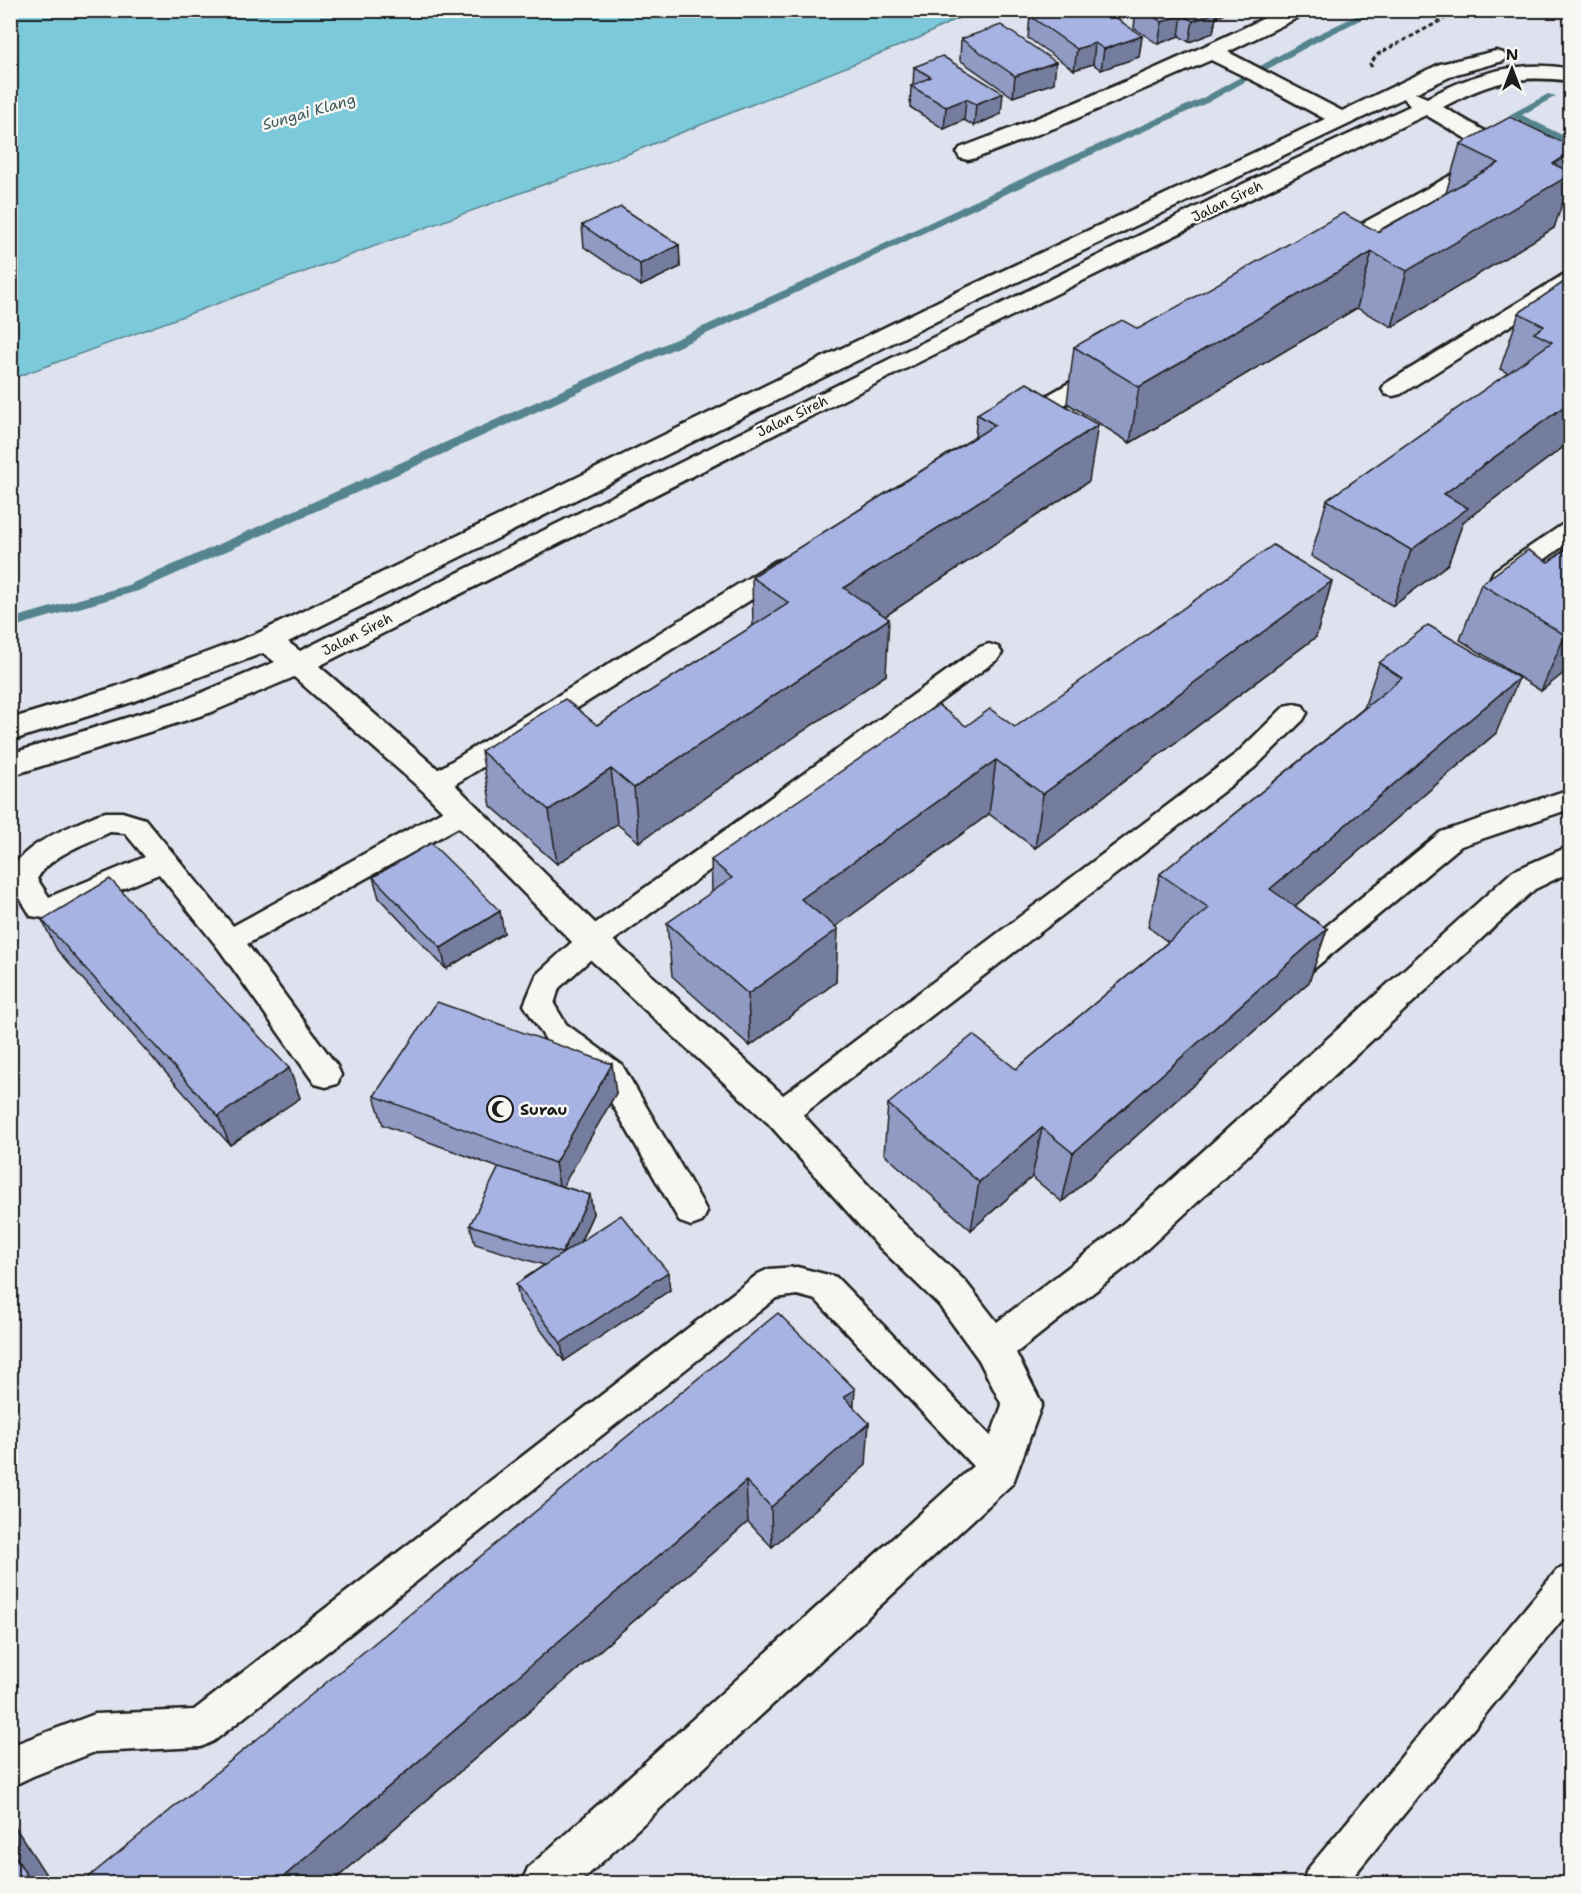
<svg xmlns="http://www.w3.org/2000/svg" width="1581" height="1894" font-family="'Shantell Sans',sans-serif">
<style>
.water{fill:#7bc9da;stroke:#55848e;stroke-width:1.5}
.lines{fill:none;stroke-linecap:round;stroke-linejoin:round}
.stream{fill:#55848e;fill-rule:evenodd}
.lane-casing{stroke:#1c1c1c;stroke-width:5}
.street-casing{stroke:#1c1c1c;stroke-width:5}
.path{stroke:#1c1c1c;stroke-width:3;stroke-dasharray:4.5 3;stroke-linecap:butt}
.lane{fill:#f6f6f2;fill-rule:evenodd}
.street{fill:#f6f6f2;fill-rule:evenodd}
.wall{fill:#909ac3;stroke:#1c1c1c;stroke-width:1.5}
.shaded-wall{fill:#757d9f;stroke:#1c1c1c;stroke-width:1.5}
.building{fill:#a7b3e3;stroke:#1c1c1c;stroke-width:1.5}
.labels{text-anchor:middle;stroke-width:5;stroke-linejoin:round;paint-order:stroke}
.far-street-label{font-size:14px;fill:#1c1c1c;stroke:#f6f6f2}
.far-water-label{font-size:15px;font-style:italic;fill:#3d595e;stroke:#f6f6f2}
.poi-label{font-size:16px;font-weight:bold;fill:#1c1c1c;stroke:#f6f6f2;text-anchor:start}
</style>
<rect width="100%" height="100%" fill="#dee2ee"/>
<filter id="ink" filterUnits="userSpaceOnUse"><feTurbulence type="fractalNoise" baseFrequency=".0167" numOctaves="2"/><feDisplacementMap in="SourceGraphic" scale="12" xChannelSelector="R" yChannelSelector="G"/><feConvolveMatrix kernelMatrix="1 2 1 2 8 2 1 2 1" color-interpolation-filters="sRGB"/></filter>
<g filter="url(#ink)">
<path class="water" d="M11,10H972V11L919,38L630,153L11,379Z"/>
<g class="lines">
<g class="stream">
<path d="M1368,10H1380L1318,41L1207,103L1040,178L822,281L536,412L138,591L10,628V619L128,585L814,277L1032,174L1201,99L1312,37Z"/>
<path d="M1548,94L1556,96L1522,115L1570,139V146L1509,115Z"/>
</g>
<defs>
<g id="lane">
<path d="M1481,159L1488,161L1491,165L1488,169L1342,250H1328L1325,246L1328,242Z"/>
<path d="M1570,273V288L1401,394L1393,396L1385,394L1382,389L1385,384L1563,275Z"/>
<path d="M1103,366L1111,368L1114,373L1111,378L1031,424L1023,426L1015,424L1012,419L1015,414L1095,368Z"/>
<path d="M1570,522V541L1512,583L1503,585L1494,583L1491,577L1494,571L1562,525Z"/>
<path d="M785,559L794,561L797,567L794,573L444,791L435,794L426,791L422,784L426,777L776,561Z"/>
<path d="M989,644L998,647L1002,653L998,659L602,949L559,988L554,1004L566,1024L622,1065L702,1202L707,1212L702,1222L691,1226L680,1222L600,1083L546,1040L524,1005L537,974L582,933L980,647Z"/>
<path d="M1294,704L1303,706L1307,713L1303,720L1255,767L792,1123L781,1127L770,1123L766,1114L770,1105L1237,753L1285,706Z"/>
<path d="M1570,789V809L1461,846L1310,972L1300,975L1290,972L1286,964L1290,956L1441,832Z"/>
<path d="M463,802L473,805L476,812L473,819L247,944L337,1066L341,1075L337,1084L326,1087L315,1084L219,949L159,874L50,919L31,916L10,882C10,847 71,827 96,815L106,812H122L145,819L233,926L453,805ZM110,832L125,833L145,857L49,897L37,879C51,854 86,844 110,832Z"/>
<path d="M797,1267L836,1277L1011,1457L1016,1469L1011,1481L999,1485L987,1481L816,1300L797,1295L776,1298L214,1741L201,1747L95,1752L33,1776L10,1787V1746L95,1714L194,1710L758,1274L769,1269Z"/>
<path d="M1570,1565V1610L1347,1884H1302L1307,1870L1557,1570Z"/>
</g>
<path id="street" d="M1281,10H1308L1305,14L1228,52L1342,111L1440,64L1496,51L1503,53L1507,57L1503,61L1456,74L1415,93L1427,98C1472,74 1519,59 1570,69V81C1518,74 1489,82 1443,107L1513,147L1570,175V191L1562,189L1497,157L1426,115C1053,291 686,479 319,666L446,776L604,932L793,1104L903,1223L965,1281L997,1322L1109,1236L1513,871L1570,846V872L1535,889L1135,1260L1016,1353L1042,1404L1013,1483L578,1884H521L528,1868L983,1457L1002,1405L979,1360L939,1305L877,1245L769,1124L580,950L424,792L294,677L209,713L10,776V754L187,699L275,662L263,653L135,701L10,741V719L115,687L256,634L953,294L1325,119L1260,84L1211,60L1057,127L976,158L968,160L960,158L957,153L960,148C1069,107 1176,61 1281,10ZM1404,98L1410,106L1245,183L300,651L288,642L971,304Z"/>
</defs>
<use href="#lane" class="lane-casing"/>
<use href="#street" class="street-casing"/>
<path class="path" d="M1372,67L1370,64L1378,54L1461,10"/>
<use href="#lane" class="lane"/>
<use href="#street" class="street"/>
</g>
<g class="wall">
<path d="M1136,10H1230L1216,17L1213,33L1189,42L1179,36L1158,44L1134,28Z"/>
<path d="M1030,16L1142,36L1139,57L1101,70L1093,64L1074,70L1028,38Z"/>
<path d="M961,39L1054,83L1013,97L960,60Z"/>
<path d="M914,67L1001,114L974,126L964,120L944,129L910,107L911,86L913,85Z"/>
<path d="M1460,144L1570,171L1554,228L1392,327L1357,308L1130,443L1067,403L1074,347L1138,329L1378,232L1446,193Z"/>
<path d="M582,225L679,245L680,267L641,286L584,247Z"/>
<path d="M1570,278V442L1463,522L1448,564L1393,606L1311,556L1327,500L1508,373L1500,369L1519,313Z"/>
<path d="M977,414L1089,481L885,616L886,675L639,842L617,824L557,864L491,806L481,751L597,725L753,626L752,577L975,437Z"/>
<path d="M1570,546V668L1541,691L1460,640L1481,584L1548,562Z"/>
<path d="M1332,581L1316,637L1035,848L989,814L835,927L836,982L750,1046L672,976L667,923L712,892L711,860L966,726L1015,727Z"/>
<path d="M1379,663L1496,733L1295,906L1327,929L1309,982L1062,1202L1032,1177L971,1230L884,1154L888,1104L1016,1069L1168,942L1148,927L1160,874L1364,708Z"/>
<path d="M373,877L504,933L446,969L379,898Z"/>
<path d="M42,920L289,1068L300,1098L230,1145L57,950Z"/>
<path d="M616,1093L562,1186L590,1195L593,1214L580,1243L670,1290L564,1361L520,1302L516,1284L544,1265L475,1244L470,1225L499,1168L383,1125L374,1096Z"/>
<path d="M854,1407L866,1465L772,1547L748,1522L330,1884H80Z"/>
</g>
<g class="shaded-wall">
<path d="M1218,10H1230L1217,18Z"/>
<path d="M1217,12L1213,33L1189,42L1193,21Z"/>
<path d="M1182,15L1179,36L1158,44L1162,22Z"/>
<path d="M1142,36L1139,57L1101,70L1104,49Z"/>
<path d="M1095,43L1093,64L1074,70L1077,49Z"/>
<path d="M1056,62L1054,83L1013,97L1015,76Z"/>
<path d="M1003,93L1001,114L974,126L976,104Z"/>
<path d="M966,99L964,120L944,129L946,107Z"/>
<path d="M1570,153V170L1569,176L1570,175V181L1554,228L1392,327L1407,271L1553,164Z"/>
<path d="M679,245L680,267L641,286L640,264Z"/>
<path d="M1372,252L1357,308L1130,443L1139,387Z"/>
<path d="M1570,402V442L1463,522L1448,564L1393,606L1411,550L1444,494Z"/>
<path d="M1098,425L1089,481L843,644L844,588Z"/>
<path d="M1332,581L1316,637L1035,848L1043,794Z"/>
<path d="M889,619L886,675L639,842L634,788Z"/>
<path d="M1570,631V668L1541,691L1565,635Z"/>
<path d="M1519,678L1496,733L1253,942L1270,889Z"/>
<path d="M996,760L989,814L801,952V899Z"/>
<path d="M611,769L617,824L557,864L549,810Z"/>
<path d="M500,911L504,933L446,969L441,948Z"/>
<path d="M838,929L836,982L750,1046L748,994Z"/>
<path d="M1327,929L1309,982L1062,1202L1073,1153Z"/>
<path d="M612,1064L616,1093L560,1191L555,1163Z"/>
<path d="M289,1068L300,1098L230,1145L218,1116Z"/>
<path d="M1042,1128L1032,1177L971,1230L979,1182Z"/>
<path d="M590,1195L593,1214L566,1272L562,1253Z"/>
<path d="M668,1272L670,1290L564,1361L561,1343Z"/>
<path d="M855,1389L852,1432L844,1397Z"/>
<path d="M869,1423L866,1465L772,1547L771,1507Z"/>
<path d="M746,1481L748,1522L330,1884H275Z"/>
<path d="M10,1819L52,1884H32L10,1848Z"/>
</g>
<g class="building">
<path d="M1048,10H1104L1142,36L1104,49L1095,43L1077,49L1030,16Z"/>
<path d="M1142,10H1214L1217,12L1193,21L1182,15L1162,22Z"/>
<path d="M1001,25L1056,62L1015,76L961,39Z"/>
<path d="M942,56L1003,93L976,104L966,99L946,107L911,86L931,77L914,67Z"/>
<path d="M1510,117L1570,146V153L1553,164L1570,172V175L1407,271L1372,252L1139,387L1074,347L1122,320L1138,329L1343,213L1378,232L1499,163L1460,144Z"/>
<path d="M621,207L679,245L640,264L582,225Z"/>
<path d="M1570,278V402L1444,494L1468,508L1411,550L1327,500L1552,342L1534,333L1544,326L1519,313Z"/>
<path d="M1027,383L1098,425L844,588L889,619L634,788L611,769L549,810L481,751L565,699L597,725L789,603L752,577L995,425L977,414Z"/>
<path d="M1273,545L1332,581L1043,794L996,760L801,899L838,929L748,994L667,923L732,878L711,860L938,705L966,726L990,709L1015,727Z"/>
<path d="M1570,546V631L1565,635L1481,584L1528,550L1548,562Z"/>
<path d="M1428,625L1519,678L1270,889L1327,929L1073,1153L1042,1128L979,1182L888,1104L973,1035L1016,1069L1209,908L1160,874L1402,678L1379,663Z"/>
<path d="M431,843L500,911L441,948L373,877Z"/>
<path d="M110,879L289,1068L218,1116L42,920Z"/>
<path d="M437,1002L612,1064L555,1163L374,1096Z"/>
<path d="M499,1167L590,1195L562,1253L470,1225Z"/>
<path d="M621,1215L668,1272L561,1343L516,1284Z"/>
<path d="M778,1313L855,1389L844,1397L869,1423L771,1507L746,1481L275,1884H80Z"/>
<path d="M10,1848L32,1884H10Z"/>
</g>
</g>
<defs>
<symbol id="mosque-ring" viewBox="-11 -11 22 22"><circle r="9.5" fill="#f6f6f2" stroke="#1c1c1c" stroke-width="1.5"/><path d="M3.5-4.9A6 6 0 1 0 3.5 4.9A5 5 0 1 1 3.5-4.9Z" fill="#1c1c1c"/></symbol>
</defs>
<g fill-rule="evenodd">
<use href="#mosque-ring" x="485" y="1094" width="30" height="30"/>
</g>
<g class="labels">
<g class="far-street-label">
<text transform="translate(1227 201) rotate(-26)" y="5">Jalan Sireh</text>
<text transform="translate(792 416) rotate(-26)" y="5">Jalan Sireh</text>
<text transform="translate(357 634) rotate(-27)" y="5">Jalan Sireh</text>
</g>
<g class="far-water-label">
<text transform="translate(309 112) rotate(-16)" y="5">Sungai Klang</text>
</g>
<g class="poi-label">
<text x="520" y="1115">Surau</text>
</g>
</g>
<rect width="1581" height="1894" fill="none" stroke="#f6f6f2" stroke-width="36"/>
<rect x="18" y="18" width="1545" height="1858" fill="none" stroke="#1c1c1c" stroke-width="2" filter="url(#ink)"/>
<g transform="translate(1512 69)" stroke="#f6f6f2" stroke-width="4.5" paint-order="stroke">
<path d="M0-4.5L10 22L0 15L-10 22Z" fill="#1c1c1c"/>
<text y="-9" font-size="16" font-weight="bold" text-anchor="middle" fill="#1c1c1c">N</text>
</g>
</svg>
